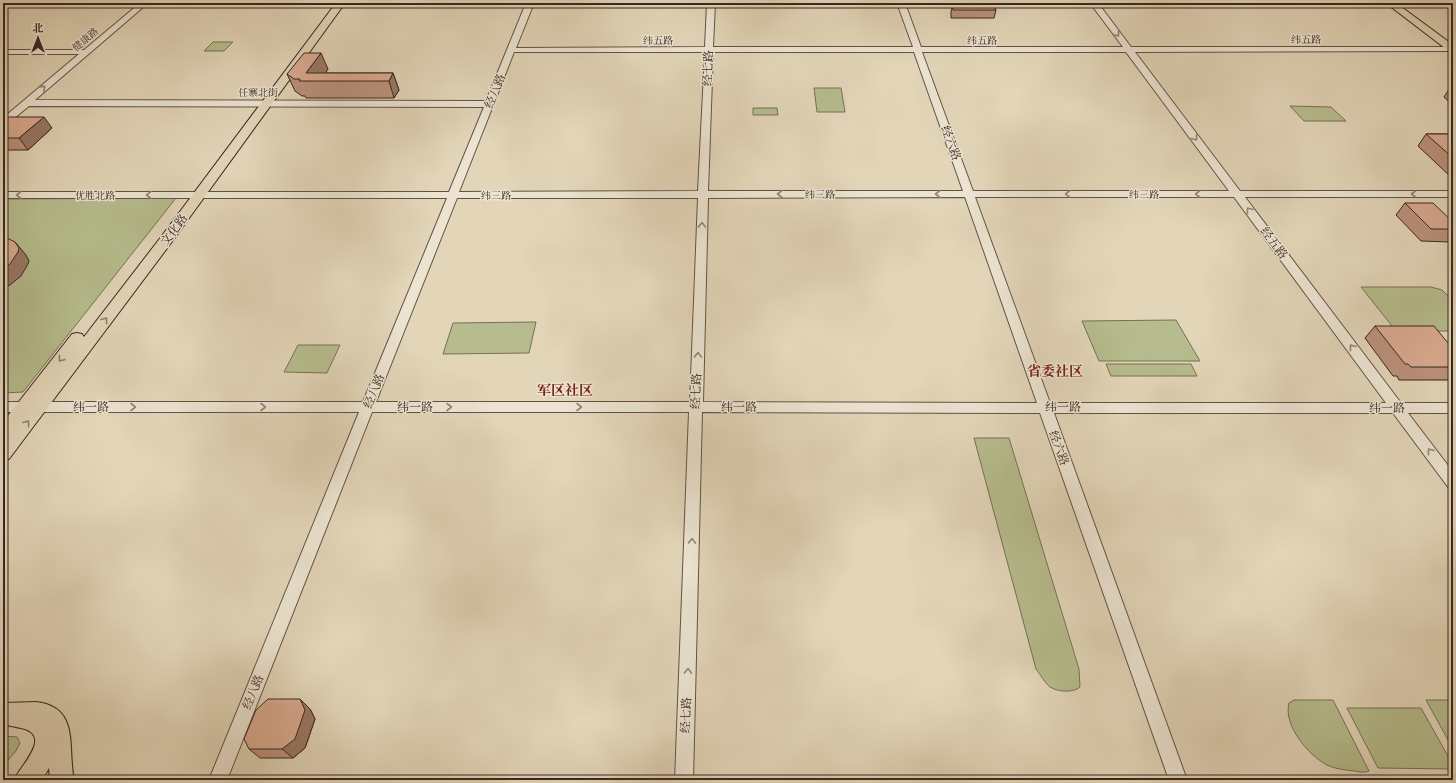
<svg xmlns="http://www.w3.org/2000/svg" width="1456" height="783" font-family="'Libre Bodoni','Noto Serif SC',serif">
<style>
.green{fill:#b6bc8d;stroke:#767156}
.lines{fill:none;stroke-linecap:round;stroke-linejoin:round}
.minor-casing{stroke:#625246;stroke-width:2}
.major-casing{stroke:#372620;stroke-width:2}
.minor{fill:#ece4d1;fill-rule:evenodd}
.major{fill:#e2d5b8;fill-rule:evenodd}
.wall{fill:#bb927c;stroke:#372620}
.shaded-wall{fill:#997765;stroke:#372620}
.building{fill:#daaa90;stroke:#372620}
.oneway{stroke:#928578}
.oneway2{stroke:#8c7e6c}
.labels{text-anchor:middle;stroke-width:3;stroke-linejoin:round;paint-order:stroke}
.far-street-label{font-size:10px;fill:#372620;stroke:#ece4d1}
.street-label{font-size:12px;fill:#372620;stroke:#ece4d1}
.quarter-label{font-size:14px;font-weight:bold;fill:#7a1f14;stroke:#ece4d1}
</style>
<rect width="100%" height="100%" fill="#e2d5b8"/>
<filter id="stains"><feTurbulence type="fractalNoise" baseFrequency=".005" numOctaves="4"/><feColorMatrix values="0 0 0 0 .2 0 0 0 0 .09 0 0 0 0 .02 0 0 0 .5 -.17"/></filter>
<radialGradient id="worn" r=".72"><stop offset=".6" stop-color="#630" stop-opacity="0"/><stop offset="1" stop-color="#630" stop-opacity=".3"/></radialGradient>
<g class="green">
<path d="M213,42H233L224,51H204Z"/>
<path d="M814,88H841L845,112H817Z"/>
<path d="M1290,106L1331,107L1346,121H1304Z"/>
<path d="M753,108H777L778,115H753Z"/>
<path d="M176,198L23,392L3,393V199Z"/>
<path d="M1361,287H1431L1442,290L1453,301V331H1396Z"/>
<path d="M1176,320L1200,361H1099L1082,321Z"/>
<path d="M536,322L529,353L443,354L453,323Z"/>
<path d="M298,345H340L327,373L284,372Z"/>
<path d="M1106,364H1191L1197,376H1111Z"/>
<path d="M974,438H1009L1079,669L1080,687C1073,693 1058,692 1050,687C1045,683 1040,674 1036,669Z"/>
<path d="M1294,700H1333L1369,771C1364,773 1360,772 1354,771C1346,770 1335,769 1327,765C1308,755 1283,725 1289,703Z"/>
<path d="M1426,700H1453V749Z"/>
<path d="M1347,708H1421L1453,765V769L1378,768Z"/>
<path d="M3,736L17,737L20,743L16,751L3,766Z"/>
</g>
<g class="lines">
<defs>
<path id="minor" d="M140,3H148L35,100L486,101L526,3H534L516,48L705,47L707,3H715L713,47H913L897,3H905L921,47H1123L1090,3H1098L1131,47H1453V51L1135,52L1240,191H1453V197H1245L1401,403H1453V413H1408L1453,472V489L1448,487L1393,413H1054L1187,780H1169L1040,413L702,412L693,780H675L689,412H372L227,780H209L359,412H3V402H363L447,198H3V192H449L484,107L29,106L6,125L3,126V118L79,54H3V50H84ZM514,52H705L698,191L459,192ZM713,52H914L963,191H708ZM922,52H1126L1229,191H973ZM965,197L1037,403L703,402L708,198ZM975,197H1234L1386,403H1050ZM457,198H698L690,402H376Z"/>
<g id="major">
<path d="M336,3H345L171,243L9,459L3,461V422L72,334L77,333L82,334L84,337L161,237Z"/>
<path d="M1386,3H1396L1453,45V53L1450,52Z"/>
<path d="M36,702C81,707 67,749 74,780H50L49,768L42,780H14C20,766 54,735 21,728C14,727 10,725 3,725V703Z"/>
</g>
</defs>
<use href="#minor" class="minor-casing"/>
<use href="#major" class="major-casing"/>
<use href="#minor" class="minor"/>
<use href="#major" class="major"/>
</g>
<g class="wall">
<path d="M953,4L996,10L994,18H951V12Z"/>
<path d="M328,69L325,73H393L399,90L394,98H306L305,96H302L295,91L287,74Z"/>
<path d="M1452,85H1453V105L1444,97Z"/>
<path d="M3,118L52,128L28,150H3Z"/>
<path d="M1426,134H1453V183L1451,181V177L1418,146Z"/>
<path d="M1405,203L1453,222V238L1450,242L1421,241L1396,215Z"/>
<path d="M1375,326L1453,349V380H1399L1397,376H1393L1365,338Z"/>
<path d="M300,699L310,709L315,719L305,748L293,758H260L249,749Z"/>
</g>
<g class="shaded-wall">
<path d="M321,53L328,69L320,81L306,73Z"/>
<path d="M393,73L399,90L394,98L389,81Z"/>
<path d="M44,117L52,128L28,150L19,138Z"/>
<path d="M15,242L26,255L29,261L28,264L21,276L10,285L3,288V269Z"/>
<path d="M300,699L310,709L315,719L305,748L293,758L282,749Z"/>
</g>
<g class="building">
<path d="M953,4H992L996,10H953Z"/>
<path d="M304,53H321L306,73H393L389,81H299L300,79H294L287,74Z"/>
<path d="M5,117H44L19,138H3V118Z"/>
<path d="M1426,134H1453V158Z"/>
<path d="M1405,203H1433L1453,222V229H1431Z"/>
<path d="M3,238H7L15,242L19,248L18,252L10,264L3,269Z"/>
<path d="M1375,326H1434L1453,349V367H1411L1408,364H1405Z"/>
<path d="M268,699H300L305,710L295,739L282,749H249L244,739L256,710Z"/>
</g>
<defs><path id="oneway-chevron" d="M-2-3.5L2.5 0L-2 3.5" fill="none" stroke-width="1.6" stroke-linecap="round" stroke-linejoin="round"/></defs>
<g class="oneway">
<use href="#oneway-chevron" transform="translate(1117 34) rotate(53)"/>
<use href="#oneway-chevron" transform="translate(43 88) rotate(-40)"/>
<use href="#oneway-chevron" transform="translate(1195 138) rotate(53)"/>
<use href="#oneway-chevron" transform="translate(780 194) rotate(180)"/>
<use href="#oneway-chevron" transform="translate(938 194) rotate(180)"/>
<use href="#oneway-chevron" transform="translate(1068 194) rotate(180)"/>
<use href="#oneway-chevron" transform="translate(1198 194) rotate(180)"/>
<use href="#oneway-chevron" transform="translate(1414 194) rotate(180)"/>
<use href="#oneway-chevron" transform="translate(19 195) rotate(180)"/>
<use href="#oneway-chevron" transform="translate(149 195) rotate(180)"/>
<use href="#oneway-chevron" transform="translate(1249 210) rotate(-127)"/>
<use href="#oneway-chevron" transform="translate(702 225) rotate(-88)"/>
<use href="#oneway-chevron" transform="translate(1352 347) rotate(-127)"/>
<use href="#oneway-chevron" transform="translate(698 355) rotate(-88)"/>
<use href="#oneway-chevron" transform="translate(133 407)"/>
<use href="#oneway-chevron" transform="translate(263 407)"/>
<use href="#oneway-chevron" transform="translate(449 407)"/>
<use href="#oneway-chevron" transform="translate(579 407)"/>
<use href="#oneway-chevron" transform="translate(1430 451) rotate(-127)"/>
<use href="#oneway-chevron" transform="translate(692 541) rotate(-88)"/>
<use href="#oneway-chevron" transform="translate(688 671) rotate(-88)"/>
</g>
<g class="oneway2">
<use href="#oneway-chevron" transform="translate(105 320) rotate(-53)"/>
<use href="#oneway-chevron" transform="translate(61 359) rotate(128)"/>
<use href="#oneway-chevron" transform="translate(27 423) rotate(-53)"/>
</g>
<g class="labels">
<g class="far-street-label">
<text transform="translate(85 39) rotate(-40)" y="4">健康路</text>
<text x="1306" y="43">纬五路</text>
<text x="658" y="44">纬五路</text>
<text x="982" y="44">纬五路</text>
<text x="258" y="96">任寨北街</text>
<text x="820" y="198">纬三路</text>
<text x="1144" y="198">纬三路</text>
<text x="95" y="199">优胜北路</text>
<text x="496" y="199">纬三路</text>
</g>
<g class="street-label">
<text transform="translate(708 68) rotate(-88)" y="4">经七路</text>
<text transform="translate(495 91) rotate(-68)" y="4">经八路</text>
<text transform="translate(951 143) rotate(70)" y="4">经六路</text>
<text transform="translate(174 230) rotate(-53)" y="4">文化路</text>
<text transform="translate(1274 243) rotate(53)" y="4">经五路</text>
<text transform="translate(374 391) rotate(-68)" y="4">经八路</text>
<text transform="translate(696 391) rotate(-88)" y="4">经七路</text>
<text x="91" y="411">纬一路</text>
<text x="415" y="411">纬一路</text>
<text x="739" y="411">纬一路</text>
<text x="1063" y="411">纬一路</text>
<text x="1387" y="412">纬一路</text>
<text transform="translate(1059 448) rotate(70)" y="4">经六路</text>
<text transform="translate(253 692) rotate(-68)" y="4">经八路</text>
<text transform="translate(686 715) rotate(-88)" y="4">经七路</text>
</g>
<g class="quarter-label">
<text x="1055" y="376">省委社区</text>
<text x="565" y="395">军区社区</text>
</g>
</g>
<rect width="1456" height="783" fill="none" stroke="#e2d5b8" stroke-width="16"/>
<rect x="4" y="4" width="1448" height="775" fill="none" stroke="#372620" stroke-width="2"/>
<rect x="8" y="8" width="1440" height="767" fill="none" stroke="#372620"/>
<g transform="translate(38 38)" stroke="#ece4d1" stroke-width="3" paint-order="stroke">
<path d="M0-3L7 15L0 10L-7 15Z" fill="#372620"/>
<text y="-6" font-size="11" font-weight="bold" text-anchor="middle" fill="#372620">北</text>
</g>
<rect width="100%" height="100%" filter="url(#stains)"/>
<rect width="100%" height="100%" fill="url(#worn)"/>
</svg>
